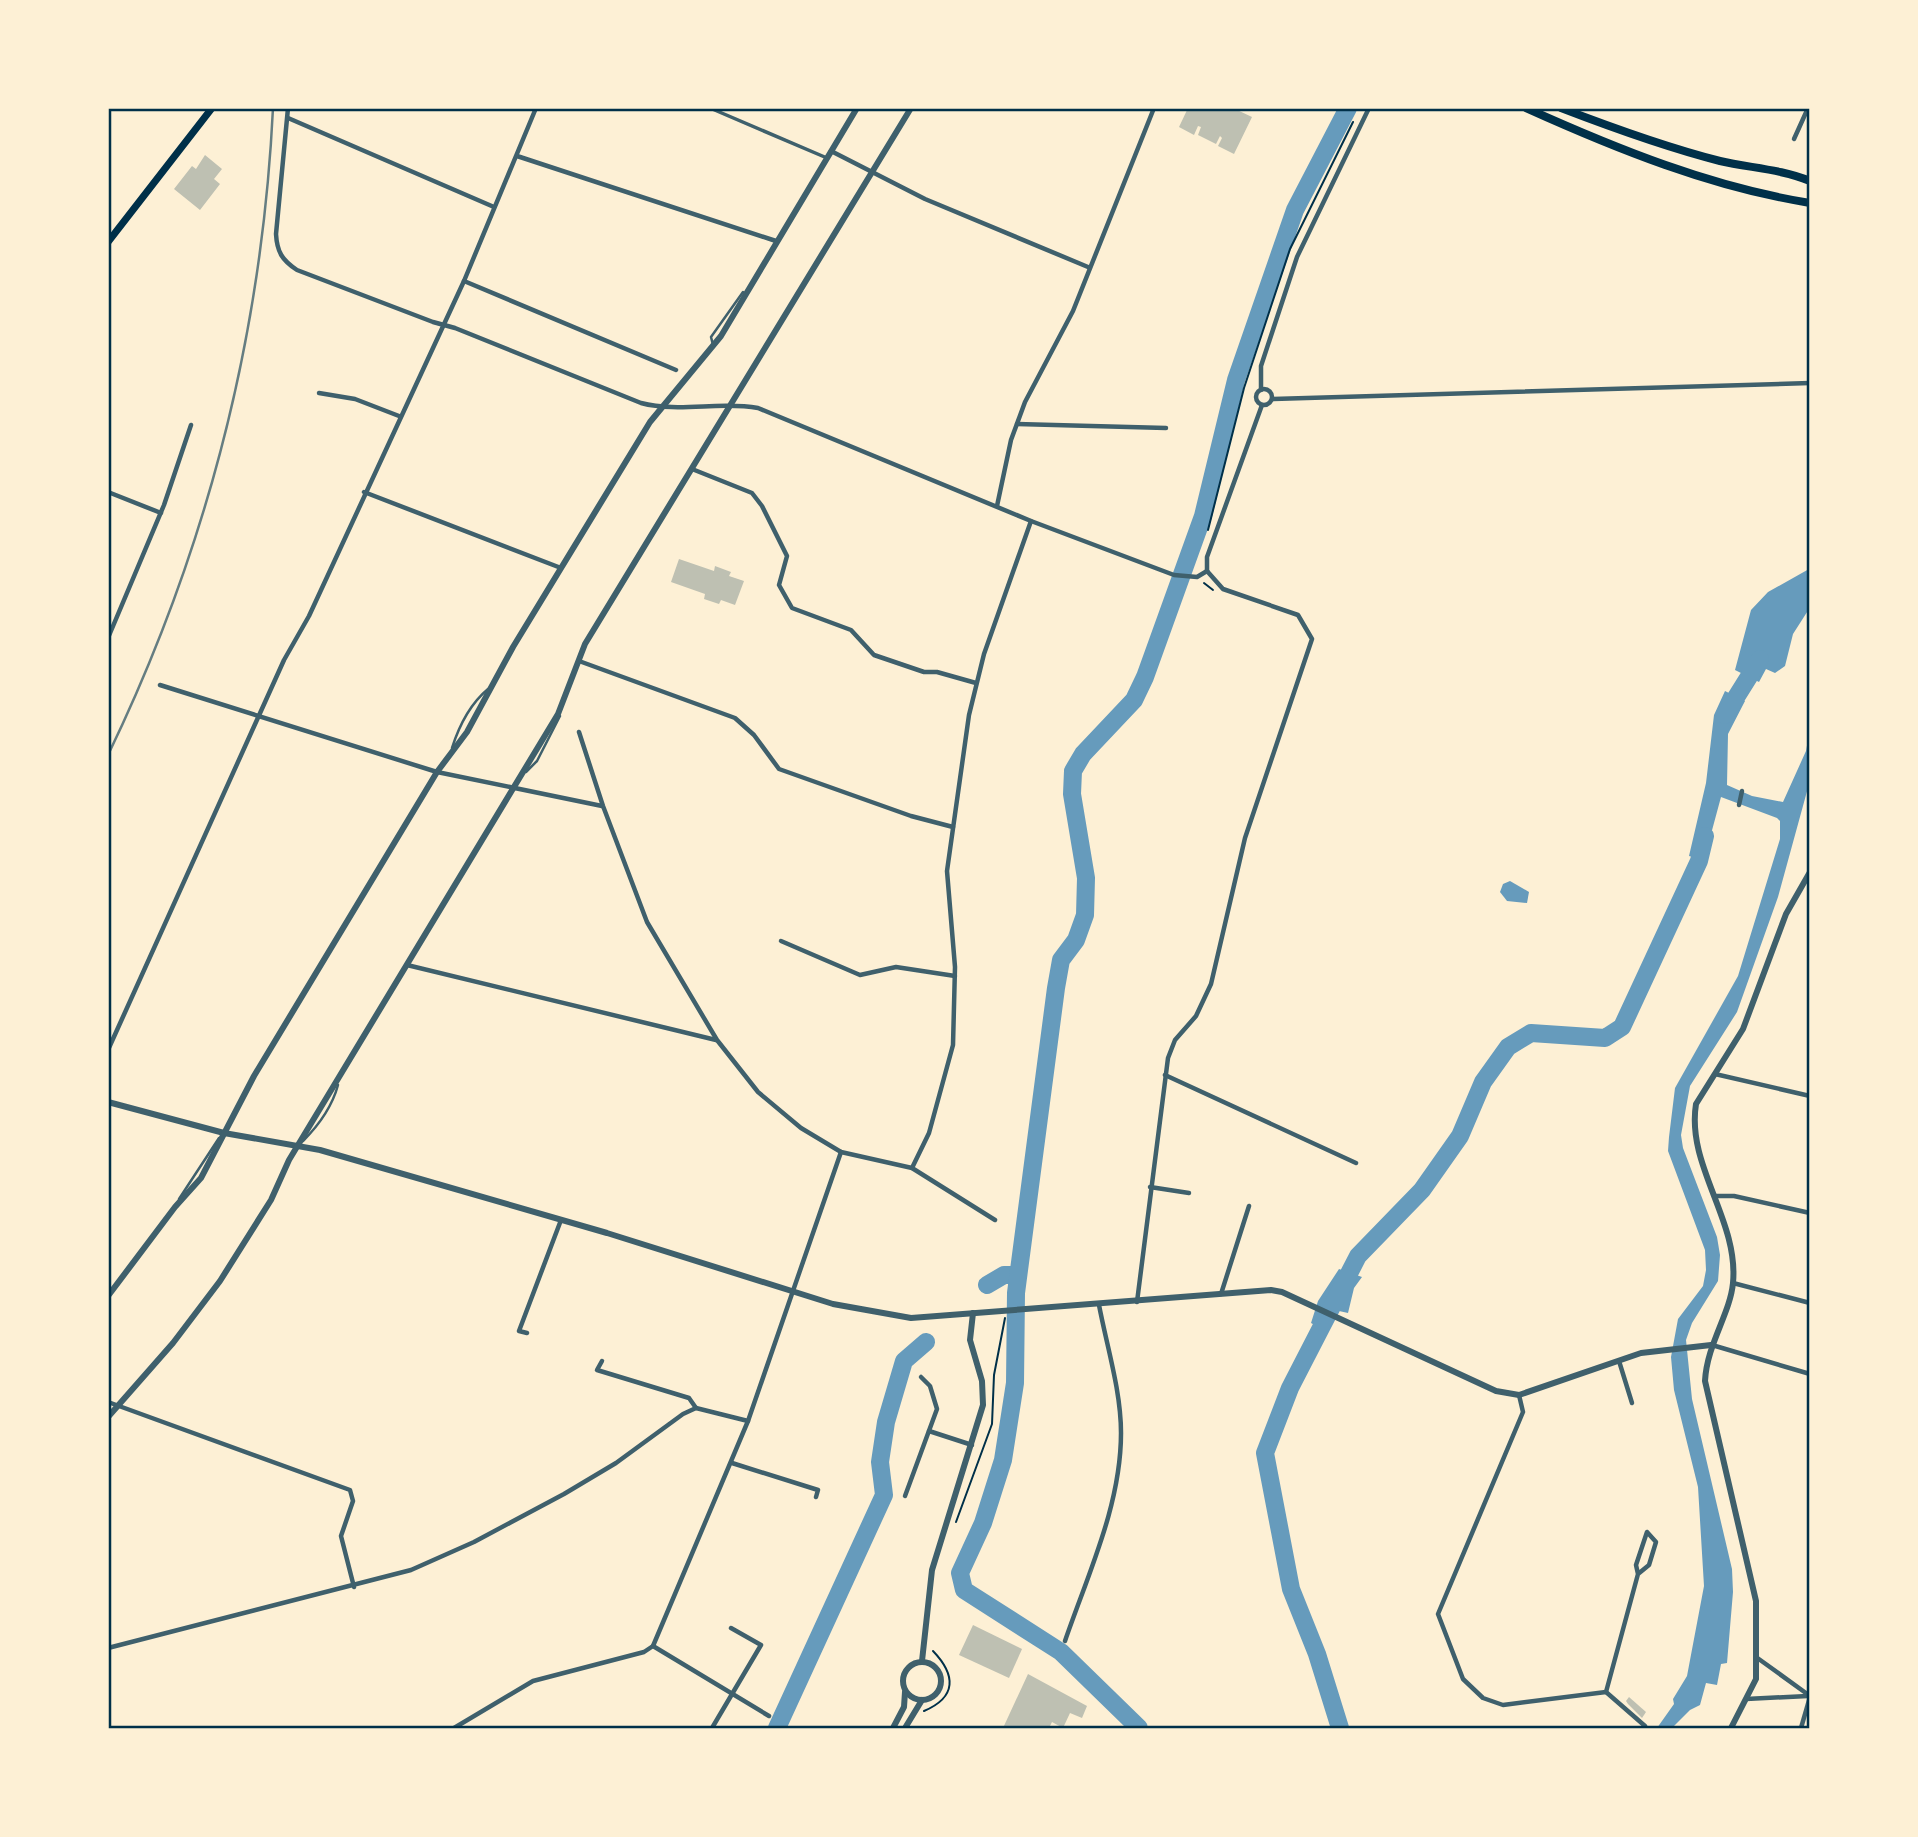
<svg xmlns="http://www.w3.org/2000/svg" width="1918" height="1837" font-family="'DejaVu Sans',sans-serif">
<style>
.water{fill:#669bbc}
.lines{fill:none;stroke-linecap:round;stroke-linejoin:round}
.river{stroke:#669bbc;stroke-width:18}
.building{fill:#bec0b2}
.path{stroke:#003049;stroke-width:2}
.service{stroke:#3f606c;stroke-width:2.5}
.pedestrian{stroke:#3f606c;stroke-width:3.5}
.minor{stroke:#3f606c;stroke-width:4.5}
.tertiary{stroke:#3f606c;stroke-width:6}
.secondary{stroke:#003049;stroke-width:7}
.primary{stroke:#003049;stroke-width:8}
.rail{stroke:#657d81;stroke-width:2.5}
.neatline{fill:none;stroke:#003049;stroke-width:2.5}
</style>
<rect width="100%" height="100%" fill="#fdf0d5"/>
<g class="water">
<path d="M1809,569V609L1793,634L1785,666L1775,673L1766,669L1759,682L1735,670L1751,610L1768,592Z"/>
<path d="M1725,691L1745,701L1728,734L1727,785L1752,796L1783,802L1806,751L1809,734V784L1778,897L1737,1012L1690,1086L1681,1135L1683,1148L1717,1237L1720,1255L1718,1281L1692,1323L1686,1340L1692,1399L1732,1569L1733,1592L1727,1663L1721,1664L1717,1685L1706,1683L1700,1705L1690,1710L1672,1728H1657L1674,1704L1673,1699L1687,1676L1704,1586L1698,1487L1674,1390L1671,1357L1678,1319L1703,1286L1706,1270L1705,1250L1668,1151L1669,1137L1675,1088L1738,976L1780,839V821L1777,818L1721,797L1704,860L1689,856L1706,783L1714,715Z"/>
<path d="M1510,881L1529,892L1527,903L1507,901L1500,892L1503,884Z"/>
<path d="M1339,1269L1362,1277L1354,1288L1348,1313L1339,1311L1328,1332L1311,1323L1318,1301Z"/>
</g>
<g class="lines">
<g class="river">
<path d="M1725,715L1760,659"/>
<path d="M987,1285L1004,1275H1018"/>
<path d="M777,1728L884,1495L880,1462L886,1422L904,1361L926,1342"/>
<path d="M1139,1728L1061,1652L964,1590L960,1573L983,1523L1003,1460L1015,1383L1016,1293L1056,988L1061,960L1076,940L1085,915L1086,878L1072,794L1073,771L1083,754L1134,700L1145,677L1203,516L1236,380L1295,210L1348,108"/>
<path d="M1340,1728L1317,1654L1291,1589L1265,1453L1290,1388L1358,1256L1422,1190L1460,1136L1483,1082L1508,1047L1531,1033L1605,1038L1622,1027L1699,861L1705,836"/>
</g>
</g>
<g class="building">
<path d="M1188,108H1233L1252,117L1234,154L1218,146L1222,138L1220,136L1216,144L1198,135L1201,127L1198,126L1194,135L1179,127Z"/>
<path d="M205,155L222,169L214,179L220,184L200,210L174,189L192,166L196,169Z"/>
<path d="M679,559L714,571L715,566L731,572L729,576L744,581L735,605L721,600L719,604L704,599L705,594L671,582Z"/>
<path d="M973,1625L1022,1649L1009,1678L959,1655Z"/>
<path d="M1028,1674L1087,1706L1082,1718L1070,1713L1063,1728L1052,1722L1049,1728H1003Z"/>
<path d="M1629,1697L1646,1712L1642,1718L1628,1704L1626,1701Z"/>
</g>
<g class="lines">
<g class="path">
<path d="M1208,530L1244,388L1290,249L1353,122"/>
<path d="M1204,583L1213,590"/>
<path d="M956,1522L992,1424L994,1375L1005,1318"/>
<path d="M924,1711C957,1697 956,1675 933,1651"/>
</g>
<g class="service">
<path d="M713,345L711,337L743,292"/>
<path d="M452,748C459,726 470,704 488,689"/>
<path d="M526,772L537,761L560,716"/>
<path d="M303,1141C320,1124 332,1107 338,1085"/>
<path d="M179,1199L219,1138"/>
</g>
<path class="pedestrian" d="M710,108L827,158"/>
<g class="minor">
<path d="M288,108L276,234C277,252 282,260 297,270L433,322L455,328L641,403C679,413 719,401 758,408L1031,521L1174,575L1197,577L1207,571"/>
<path d="M288,118L494,207"/>
<path d="M1794,139L1808,108"/>
<path d="M831,151L925,199L1088,267"/>
<path d="M517,156L776,241"/>
<path d="M464,281L676,370"/>
<circle cx="1264" cy="397" r="8"/>
<path d="M1261,390V366L1297,257L1369,108"/>
<path d="M319,393L355,399L399,416"/>
<path d="M1273,399L1810,383"/>
<path d="M1017,424L1166,428"/>
<path d="M692,469L752,493L762,506L787,556L779,585L792,608L851,630L874,655L924,672H937L976,683"/>
<path d="M108,492L161,513"/>
<path d="M364,492L561,568"/>
<path d="M997,506L1011,440L1025,402L1073,311L1154,108"/>
<path d="M1207,571V557L1262,405"/>
<path d="M108,638L164,505L191,425"/>
<path d="M579,661L735,718L754,735L779,769L911,816L953,827"/>
<path d="M160,685L437,772L602,806"/>
<path d="M579,732L603,806L647,922L717,1040L758,1092L801,1128L841,1152L912,1168L995,1220"/>
<path d="M1739,805L1742,791"/>
<path d="M781,941L860,975L896,967L955,976"/>
<path d="M407,965L716,1040"/>
<path d="M108,1050L284,660L309,616L464,281L536,108"/>
<path d="M1715,1074L1810,1096"/>
<path d="M1165,1075L1356,1163"/>
<path d="M912,1168L929,1133L953,1045L955,967L947,871L969,715L984,654L1031,521"/>
<path d="M1150,1187L1189,1193"/>
<path d="M1715,1196H1734L1810,1213"/>
<path d="M1733,1283L1810,1303"/>
<path d="M1221,1294L1249,1206"/>
<path d="M1137,1302L1168,1058L1175,1040L1196,1016L1211,984L1245,838L1312,639L1298,615L1223,589L1207,571"/>
<path d="M527,1333L519,1331L561,1220"/>
<path d="M1712,1345L1810,1374"/>
<path d="M602,1361L597,1370L689,1398L696,1408"/>
<path d="M1619,1361L1632,1403"/>
<path d="M1519,1395L1523,1412L1438,1614L1463,1679L1483,1698L1503,1705L1606,1692L1645,1726"/>
<path d="M108,1402L350,1490L353,1501L341,1536L354,1587"/>
<path d="M929,1431L972,1445"/>
<path d="M732,1463L818,1490L816,1497"/>
<path d="M905,1496L937,1409L930,1386L921,1377"/>
<path d="M1065,1641C1088,1574 1121,1505 1121,1433C1121,1391 1107,1347 1099,1305"/>
<path d="M653,1646L769,1716"/>
<path d="M108,1648L411,1570L474,1542L564,1494L616,1463L683,1414L696,1408L748,1421"/>
<path d="M1756,1657L1810,1696"/>
<path d="M1606,1692L1638,1574L1636,1565L1647,1532L1656,1542L1649,1565L1638,1574"/>
<path d="M1746,1699L1808,1696"/>
<path d="M454,1728L533,1681L644,1652L653,1646L748,1421L841,1152"/>
<path d="M712,1728L761,1645L731,1628"/>
<path d="M1801,1728L1810,1697"/>
</g>
<g class="tertiary">
<path d="M108,1102L224,1133L320,1150L607,1233L833,1304L911,1318L1271,1290L1282,1292L1496,1391L1519,1395L1641,1353L1711,1345"/>
<path d="M108,1296L175,1207L201,1178L254,1076L437,772L467,732L513,647L650,422L721,336L857,108"/>
<path d="M108,1417L173,1343L220,1281L271,1200L289,1160L558,714L585,644L911,108"/>
<path d="M922,1661L932,1570L983,1405L982,1381L970,1340L973,1313"/>
<circle cx="922" cy="1681" r="19"/>
<path d="M893,1728L904,1707L905,1692"/>
<path d="M905,1728L922,1700"/>
<path d="M1731,1728L1756,1679V1601L1705,1381C1707,1344 1730,1314 1733,1283C1739,1220 1686,1166 1696,1104L1743,1029L1786,914L1810,872"/>
</g>
<path class="secondary" d="M108,242L212,108"/>
<g class="primary">
<path d="M1526,108C1617,149 1711,187 1810,203"/>
<path d="M1561,108C1613,128 1665,147 1720,161C1750,168 1781,169 1810,181"/>
</g>
<path class="rail" d="M108,755C207,550 262,335 273,108"/>
</g>
<rect width="1918" height="1837" fill="none" stroke="#fdf0d5" stroke-width="220"/>
<rect x="110" y="110" width="1698" height="1617" class="neatline"/>
</svg>
